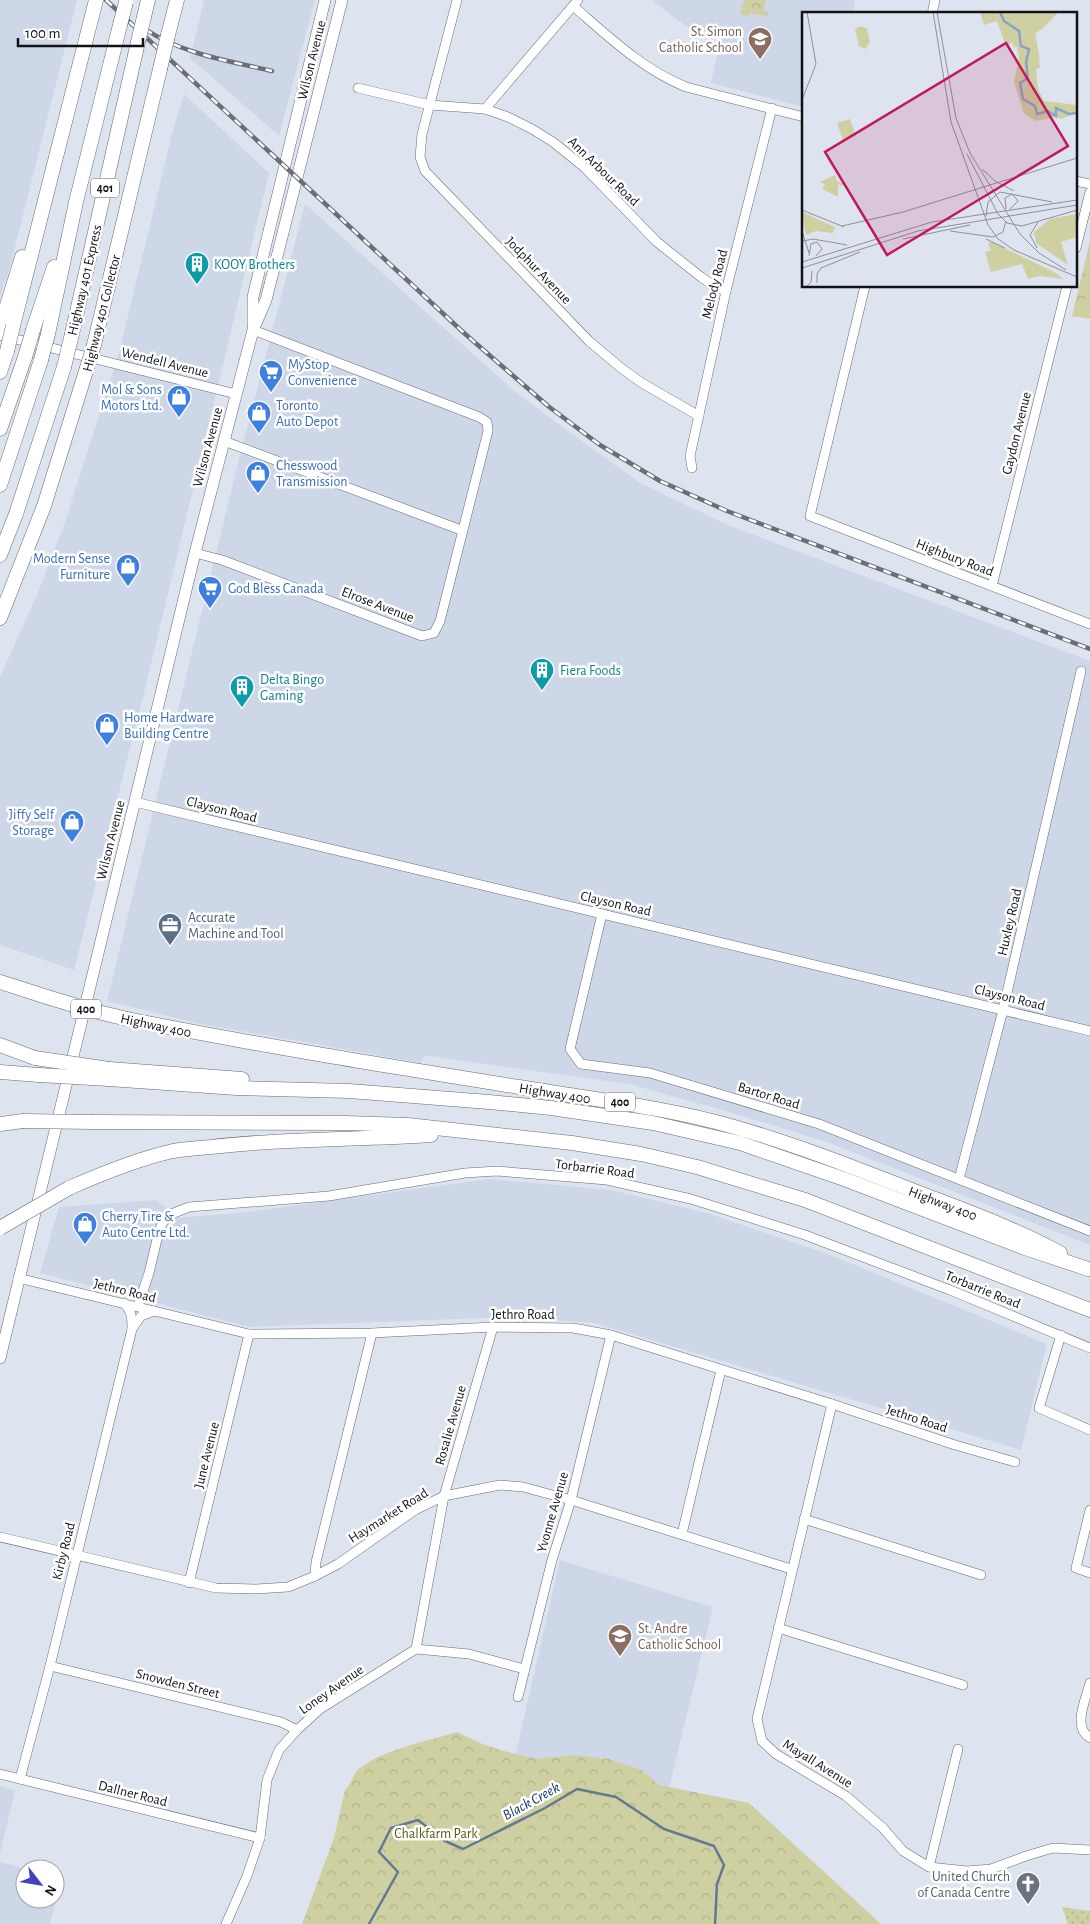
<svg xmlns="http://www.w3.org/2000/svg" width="1090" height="1924" font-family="'Alegreya Sans',sans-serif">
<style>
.built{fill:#cdd7e8}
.grass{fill:url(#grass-dots)}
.forest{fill:url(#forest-crowns)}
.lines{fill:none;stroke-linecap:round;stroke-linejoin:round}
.stream{stroke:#637993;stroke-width:2.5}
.minor-casing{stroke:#656a74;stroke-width:10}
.major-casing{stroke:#656a74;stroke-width:12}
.highway-casing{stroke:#656a74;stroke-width:15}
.minor{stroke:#fff;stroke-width:9}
.major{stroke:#fff;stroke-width:11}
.highway{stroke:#fff;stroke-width:14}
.rail-casing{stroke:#6a6e75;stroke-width:4.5}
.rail{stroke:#fff;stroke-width:2.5;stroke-dasharray:8;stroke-linecap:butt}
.highway-bridge-casing{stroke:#656a74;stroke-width:15;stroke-linecap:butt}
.highway-bridge{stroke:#fff;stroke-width:14}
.labels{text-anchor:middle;stroke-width:5;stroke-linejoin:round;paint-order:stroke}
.shield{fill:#fff;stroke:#58595c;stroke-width:1}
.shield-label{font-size:12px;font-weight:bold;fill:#101216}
.education-label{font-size:14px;fill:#785e54;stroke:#fff;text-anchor:end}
.street-label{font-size:14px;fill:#101216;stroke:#fff}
.culture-label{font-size:14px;fill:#0d838f;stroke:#fff;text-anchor:start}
.shop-label{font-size:14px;fill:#366cbe;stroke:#fff;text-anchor:start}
.service-label{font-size:14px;fill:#4e5e75;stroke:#fff;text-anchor:start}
.park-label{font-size:14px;fill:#58590c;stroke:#fff}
.worship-label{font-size:14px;fill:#5b616d;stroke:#fff;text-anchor:end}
.water-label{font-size:15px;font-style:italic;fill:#0d3967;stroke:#fff}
.inset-river{fill:none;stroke:#87a5c9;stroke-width:2.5}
.inset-road{fill:none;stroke:#8c9098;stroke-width:1}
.view{fill:#c2185b;fill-opacity:0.15;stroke:#c2185b;stroke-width:2.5}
.inset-edge{fill:none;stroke:#101216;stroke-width:2.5}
</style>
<defs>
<pattern id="grass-dots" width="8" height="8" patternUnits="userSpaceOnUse" patternTransform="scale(1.25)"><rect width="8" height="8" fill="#ced0a2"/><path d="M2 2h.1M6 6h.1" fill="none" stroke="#b0b28b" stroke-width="1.8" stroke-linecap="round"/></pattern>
<pattern id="forest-crowns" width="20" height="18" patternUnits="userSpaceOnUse" patternTransform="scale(1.25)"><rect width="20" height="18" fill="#ced0a2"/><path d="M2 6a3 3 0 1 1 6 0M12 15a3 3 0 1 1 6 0" fill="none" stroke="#b0b28b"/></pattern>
</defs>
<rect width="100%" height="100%" fill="#dee4ef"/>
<g class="built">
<path d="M0,0H77L10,267L0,296Z"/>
<path d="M204,0H315L279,136L190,58Z"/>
<path d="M654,0H855L852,14H804V107L711,83L721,37L686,26L652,1Z"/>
<path d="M184,94L269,173L146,685L74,970L0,945V677L37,595L64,525L119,353L173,130Z"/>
<path d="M305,204L520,396L640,483L730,526L1090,661V1245L827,1142L729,1112L629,1084L428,1056L424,1057L421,1063L196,1023L107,1001L239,459Z"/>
<path d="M489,1179L611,1190L707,1213L828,1254L1047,1344L1021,1450L594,1323L512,1317L249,1327L40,1273L59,1207L156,1200L177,1218L246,1212Z"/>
<path d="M560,1560L713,1607L669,1788L591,1763L513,1766Z"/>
<path d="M0,1786L15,1790L0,1854Z"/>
<path d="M0,1862L27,1869H25V1899H55V1876L62,1878L50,1924H0Z"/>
</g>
<path class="grass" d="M1062,1907L1090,1911V1924H1068Z"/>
<g class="forest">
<path d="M744,0H766L763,10L768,12L767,16L750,13L749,16L740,14Z"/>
<path d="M1090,241V319L1072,316Z"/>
<path d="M457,1732L480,1743L500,1750L537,1759L574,1755L609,1759L642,1770L659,1785L749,1803L881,1924H302L334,1838L345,1790C352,1784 353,1773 360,1768C387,1748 426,1742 457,1732Z"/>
</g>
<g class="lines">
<path class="stream" d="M369,1924L398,1872L379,1852L391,1828L418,1820L445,1841L463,1849L545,1808L577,1789L616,1797L664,1829L714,1846L724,1865L717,1884L715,1924"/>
<defs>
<g id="minor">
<path d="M457,0L422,134L420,157L425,171L589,341L621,368L642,383L699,416"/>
<path d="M573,6C609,37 642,69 686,87L804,117"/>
<path d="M932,14L935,0"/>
<path d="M358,88L430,105L485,109L508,117L532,129L553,142L584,167L657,242L701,277L714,286L726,291"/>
<path d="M485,109L578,0"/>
<path d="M1076,181L1090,184"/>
<path d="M1076,248L1090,192"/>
<path d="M865,286L810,516L1090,624"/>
<path d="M0,335L236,394"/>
<path d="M224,441L461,530"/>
<path d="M692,468L690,456L726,291L772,108"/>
<path d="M195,553L222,560L422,636L434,633L440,621L488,431L487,422L479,417L253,330"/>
<path d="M992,586L1067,286"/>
<path d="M135,802L1090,1031"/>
<path d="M602,914L570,1049L581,1064L650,1073L819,1124L1090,1231"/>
<path d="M959,1179L1003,1010L1081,671"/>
<path d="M18,1278L249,1334L372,1333L493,1327L573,1328L611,1335L832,1404L955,1445L1015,1462"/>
<path d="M138,1306L149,1273L159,1231L163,1222L169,1215L189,1207L329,1196L465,1173L497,1171L607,1180L691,1199L805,1235L950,1290L1090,1348"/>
<path d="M132,1329L141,1316L154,1311"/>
<path d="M1061,1335L1039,1408L1090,1430"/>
<path d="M832,1404L757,1719L762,1741L776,1754L846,1796L883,1828L903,1851L929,1867L967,1871L991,1869L1026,1856L1053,1848L1090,1850"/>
<path d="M1090,1510L1076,1568L1090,1573"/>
<path d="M804,1519L981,1575"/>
<path d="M682,1534L721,1370"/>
<path d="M0,1537L216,1588L256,1589L288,1587L315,1576L338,1564L415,1510L444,1496L500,1485L523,1487L571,1500L791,1569"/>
<path d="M315,1576L316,1562L372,1333"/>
<path d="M189,1583L249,1334"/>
<path d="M778,1628L963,1685"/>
<path d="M416,1649L444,1496L493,1327"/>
<path d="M50,1666L281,1722L297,1730"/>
<path d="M1090,1683C1086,1699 1072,1727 1090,1738"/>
<path d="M518,1697L552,1560L571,1500L611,1335"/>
<path d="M0,1774L260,1838"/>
<path d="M20,1779L50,1666L132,1329C132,1318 132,1311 124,1303"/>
<path d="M929,1867L958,1749"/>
<path d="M226,1924L247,1876L260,1838L267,1780L279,1750L297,1730L320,1709L416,1649L469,1654L524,1669"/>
</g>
<g id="major">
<path d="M253,326V297L325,0"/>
<path d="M0,1358L195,553L253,330L266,300L342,0"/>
</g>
<g id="highway">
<path d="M144,17L148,0"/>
<path d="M168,35L177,0"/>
<path d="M13,326L96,0"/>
<path d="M0,328L22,257"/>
<path d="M33,330L54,267"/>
<path d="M48,334L76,202L120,25"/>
<path d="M72,334L138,42"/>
<path d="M94,345L160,69"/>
<path d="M0,372L7,351"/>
<path d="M0,429L25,357"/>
<path d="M0,485L41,360"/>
<path d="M0,555L16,514L64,367"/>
<path d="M0,618L44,506L86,371"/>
<path d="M0,982L47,997"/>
<path d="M127,1019C257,1045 388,1066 519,1087C591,1099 664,1107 734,1127C798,1145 860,1170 922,1194C969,1212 1016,1229 1060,1253"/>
<path d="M0,1045L35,1058"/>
<path d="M109,1069L242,1079"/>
<path d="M0,1072L39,1075"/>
<path d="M109,1079L236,1088L349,1091L489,1102L551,1108L653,1123L740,1143L844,1179L1025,1248L1088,1269"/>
<path d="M92,1122L345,1123L408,1125L572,1143L641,1154L697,1167L805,1200L1090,1310"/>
<path d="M0,1124L23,1121"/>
<path d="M69,1188C103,1173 137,1159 173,1151C185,1149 198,1148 211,1147C284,1138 358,1140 431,1135"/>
</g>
</defs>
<use href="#minor" class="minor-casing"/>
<use href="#major" class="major-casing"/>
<use href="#highway" class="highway-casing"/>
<use href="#minor" class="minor"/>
<use href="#major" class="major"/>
<use href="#highway" class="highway"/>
<defs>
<g id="rail">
<path d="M106,0L464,333L548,406L600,445L660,481L727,511L1090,649"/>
<path d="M145,29C182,54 229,61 272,71"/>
</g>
</defs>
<use href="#rail" class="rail-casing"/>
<use href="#rail" class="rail"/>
<defs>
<g id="highway-bridge">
<path d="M120,25L126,2"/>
<path d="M138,42L144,17"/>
<path d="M160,69L168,35"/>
<path d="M7,351L13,326"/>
<path d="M25,357L33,330"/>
<path d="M41,360L48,334"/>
<path d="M64,367L72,334"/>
<path d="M86,371L94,345"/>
<path d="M47,997L90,1010L127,1019"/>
<path d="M35,1058L109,1069"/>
<path d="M39,1075L109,1079"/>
<path d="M23,1121L92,1122"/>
<path d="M0,1228L69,1188"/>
</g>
</defs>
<use href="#highway-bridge" class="highway-bridge-casing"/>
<use href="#highway-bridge" class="highway-bridge"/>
</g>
<defs>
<symbol id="school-pin" viewBox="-11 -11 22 30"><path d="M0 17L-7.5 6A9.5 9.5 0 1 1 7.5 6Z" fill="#8d6e63" stroke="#fff"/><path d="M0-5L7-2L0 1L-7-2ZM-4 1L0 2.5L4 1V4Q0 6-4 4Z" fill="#fff"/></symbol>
<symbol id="building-pin" viewBox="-11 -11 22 30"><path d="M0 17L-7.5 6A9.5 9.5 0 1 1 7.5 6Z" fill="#0f9aa8" stroke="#fff"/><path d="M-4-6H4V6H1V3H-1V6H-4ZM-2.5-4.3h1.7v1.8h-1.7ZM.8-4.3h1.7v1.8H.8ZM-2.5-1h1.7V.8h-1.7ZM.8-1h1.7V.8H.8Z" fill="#fff"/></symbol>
<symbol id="supermarket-pin" viewBox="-11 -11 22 30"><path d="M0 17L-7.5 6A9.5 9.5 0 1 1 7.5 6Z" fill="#3f7fe0" stroke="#fff"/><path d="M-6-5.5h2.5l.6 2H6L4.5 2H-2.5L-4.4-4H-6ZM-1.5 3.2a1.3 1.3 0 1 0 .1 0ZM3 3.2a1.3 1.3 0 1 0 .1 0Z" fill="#fff"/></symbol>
<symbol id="shop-pin" viewBox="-11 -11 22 30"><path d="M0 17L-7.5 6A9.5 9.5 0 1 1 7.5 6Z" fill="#3f7fe0" stroke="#fff"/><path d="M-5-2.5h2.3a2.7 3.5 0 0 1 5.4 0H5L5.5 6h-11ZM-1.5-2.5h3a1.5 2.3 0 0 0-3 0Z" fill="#fff"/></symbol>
<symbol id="office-pin" viewBox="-11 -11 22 30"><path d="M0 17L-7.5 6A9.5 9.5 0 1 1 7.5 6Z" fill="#5c6f8a" stroke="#fff"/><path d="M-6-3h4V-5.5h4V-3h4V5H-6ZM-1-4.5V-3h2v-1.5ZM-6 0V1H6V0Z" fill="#fff"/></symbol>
<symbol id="church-pin" viewBox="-11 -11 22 30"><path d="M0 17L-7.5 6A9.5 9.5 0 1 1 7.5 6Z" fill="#6b7280" stroke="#fff"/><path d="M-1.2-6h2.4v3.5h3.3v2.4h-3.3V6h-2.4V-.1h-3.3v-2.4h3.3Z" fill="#fff"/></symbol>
</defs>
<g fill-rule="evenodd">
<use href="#school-pin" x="746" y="25" width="28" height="38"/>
<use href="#building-pin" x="183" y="250" width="28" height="38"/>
<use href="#supermarket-pin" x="257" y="358" width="28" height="38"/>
<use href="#shop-pin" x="165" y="383" width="28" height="38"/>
<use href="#shop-pin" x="245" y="399" width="28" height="38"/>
<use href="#shop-pin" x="244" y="459" width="28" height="38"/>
<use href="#shop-pin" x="114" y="552" width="28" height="38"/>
<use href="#supermarket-pin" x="196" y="574" width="28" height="38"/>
<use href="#building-pin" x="528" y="656" width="28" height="38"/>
<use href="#building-pin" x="228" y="673" width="28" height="38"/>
<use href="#shop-pin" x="93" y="711" width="28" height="38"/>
<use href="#shop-pin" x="58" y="808" width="28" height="38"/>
<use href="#office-pin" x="156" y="911" width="28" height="38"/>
<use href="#shop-pin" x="71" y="1210" width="28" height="38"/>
<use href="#school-pin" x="606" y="1622" width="28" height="38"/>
<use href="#church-pin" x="1014" y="1870" width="28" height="38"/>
</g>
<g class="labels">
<g class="shield">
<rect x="91" y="178.5" width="28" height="19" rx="4"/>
<rect x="71" y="999.5" width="30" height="19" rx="4"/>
<rect x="605" y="1092.5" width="30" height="19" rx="4"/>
</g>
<g class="shield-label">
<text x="105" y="192">401</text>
<text x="86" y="1013">400</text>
<text x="620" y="1106">400</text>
</g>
<g class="education-label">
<text x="742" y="36">St. Simon<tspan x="742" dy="16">Catholic School</tspan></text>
<text x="638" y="1633" text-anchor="start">St. Andre<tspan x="638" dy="16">Catholic School</tspan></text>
</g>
<g class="street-label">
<text transform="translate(311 60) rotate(-76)" y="5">Wilson Avenue</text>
<text transform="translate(604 171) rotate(44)" y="5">Ann Arbour Road</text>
<text transform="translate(539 270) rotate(46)" y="5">Jodphur Avenue</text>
<text transform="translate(84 280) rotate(-77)" y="5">Highway 401 Express</text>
<text transform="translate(714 284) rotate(-76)" y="5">Melody Road</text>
<text transform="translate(101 313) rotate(-76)" y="5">Highway 401 Collector</text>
<text transform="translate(165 362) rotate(14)" y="5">Wendell Avenue</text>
<text transform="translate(1016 433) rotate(-76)" y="5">Gaydon Avenue</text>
<text transform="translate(207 447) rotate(-75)" y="5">Wilson Avenue</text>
<text transform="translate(955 557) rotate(21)" y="5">Highbury Road</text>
<text transform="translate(378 604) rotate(21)" y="5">Elrose Avenue</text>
<text transform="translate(222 809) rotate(14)" y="5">Clayson Road</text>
<text transform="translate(110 840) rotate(-76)" y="5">Wilson Avenue</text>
<text transform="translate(616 903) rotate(13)" y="5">Clayson Road</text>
<text transform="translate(1009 922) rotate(-77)" y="5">Huxley Road</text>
<text transform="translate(1010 997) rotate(14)" y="5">Clayson Road</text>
<text transform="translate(156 1025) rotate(12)" y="5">Highway 400</text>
<text transform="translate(555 1093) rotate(9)" y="5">Highway 400</text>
<text transform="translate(769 1095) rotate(17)" y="5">Bartor Road</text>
<text transform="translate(595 1168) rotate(7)" y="5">Torbarrie Road</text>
<text transform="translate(943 1203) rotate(21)" y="5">Highway 400</text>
<text transform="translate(983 1289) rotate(22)" y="5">Torbarrie Road</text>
<text transform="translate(125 1290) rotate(14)" y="5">Jethro Road</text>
<text x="523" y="1319">Jethro Road</text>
<text transform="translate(917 1418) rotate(18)" y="5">Jethro Road</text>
<text transform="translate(450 1425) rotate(-74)" y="5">Rosalie Avenue</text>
<text transform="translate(206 1455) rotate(-76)" y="5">June Avenue</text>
<text transform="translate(552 1512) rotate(-74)" y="5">Yvonne Avenue</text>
<text transform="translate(388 1515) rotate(-32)" y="5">Haymarket Road</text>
<text transform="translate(63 1551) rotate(-76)" y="5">Kirby Road</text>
<text transform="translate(178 1683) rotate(14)" y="5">Snowden Street</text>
<text transform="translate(331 1689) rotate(-35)" y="5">Loney Avenue</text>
<text transform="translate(818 1763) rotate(32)" y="5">Mayall Avenue</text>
<text transform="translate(133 1793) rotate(14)" y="5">Dallner Road</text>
</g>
<g class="culture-label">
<text x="214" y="269">KOOY Brothers</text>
<text x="560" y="675">Fiera Foods</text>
<text x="260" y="684">Delta Bingo<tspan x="260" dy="16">Gaming</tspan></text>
</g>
<g class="shop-label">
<text x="288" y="369">MyStop<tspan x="288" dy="16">Convenience</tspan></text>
<text x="162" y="394" text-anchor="end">Mol &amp; Sons<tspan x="162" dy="16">Motors Ltd.</tspan></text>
<text x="276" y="410">Toronto<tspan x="276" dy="16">Auto Depot</tspan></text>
<text x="276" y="470">Chesswood<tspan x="276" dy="16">Transmission</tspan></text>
<text x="110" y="563" text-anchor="end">Modern Sense<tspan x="110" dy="16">Furniture</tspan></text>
<text x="228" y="593">God Bless Canada</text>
<text x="124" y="722">Home Hardware<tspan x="124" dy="16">Building Centre</tspan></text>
<text x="54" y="819" text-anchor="end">Jiffy Self<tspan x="54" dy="16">Storage</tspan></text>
<text x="102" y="1221">Cherry Tire &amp;<tspan x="102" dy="16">Auto Centre Ltd.</tspan></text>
</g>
<g class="service-label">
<text x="188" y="922">Accurate<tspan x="188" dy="16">Machine and Tool</tspan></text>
</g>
<g class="park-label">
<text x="436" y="1838">Chalkfarm Park</text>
</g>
<g class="worship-label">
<text x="1010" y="1881">United Church<tspan x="1010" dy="16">of Canada Centre</tspan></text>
</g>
<g class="water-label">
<text transform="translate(531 1801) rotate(-29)" y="5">Black Creek</text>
</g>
</g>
<g transform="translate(802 12)">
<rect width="275" height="275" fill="#dee4ef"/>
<path d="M192,0H257L240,17L212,35L210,30L204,35ZM0,200L33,215L31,221L14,219L4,223ZM275,202V225L259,230L266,253L234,231L232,220L248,207Z" fill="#ced0a2"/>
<path d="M178,0H197L217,18L232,14L237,42L238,56L234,57L236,77L242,89L275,93V101L259,107L255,105L234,109L222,102L212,70L217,45L212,22L201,23L193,3L195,9L182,13ZM48,107L54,124L41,128L35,111ZM33,163L35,169L44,172L38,174L36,171V185L20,177L23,172L18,170ZM190,230L254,261L261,267L237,264L226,267L220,252L189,260L183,240L189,239L186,231Z" fill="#ced0a2"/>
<path d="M59,14L65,17L68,30L63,37L57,34L53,17Z" fill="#ced0a2"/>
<path class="inset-river" d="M198,0L202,9L217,19L219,34L227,37L224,50L226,66L218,71L221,87L233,94L235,102L246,99L254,104V96L267,102L275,101"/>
<path class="inset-road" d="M131,0L149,110L186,213L196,227L212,238L275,265M135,0L154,106L168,141L218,222L237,241L264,258M0,88L14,52L5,0M165,142L196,202L205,211L220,214L275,198M180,157L193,169L212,179M204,197L203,186L210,182L216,189L208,197M0,198L42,215M184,204L186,190L198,180L250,190M40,214L101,200L275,146M0,219L7,241M148,219L191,225L201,220L204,209M101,227L168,213M184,227L203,236M1,229L11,227L45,233M235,236L228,223L236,210M7,244L9,232L15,230L20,237L14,244M0,250L130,210L275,188M0,256L116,219L275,193M15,271V262L19,256L58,240M4,275L9,270L10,259"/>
<path class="view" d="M204,31L266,134L85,243L23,140Z"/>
<rect width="275" height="275" class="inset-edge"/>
</g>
<g transform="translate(40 1884) rotate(121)"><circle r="24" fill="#ffffff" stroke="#9fa0a2"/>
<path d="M0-4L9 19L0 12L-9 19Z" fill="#4243b8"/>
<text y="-8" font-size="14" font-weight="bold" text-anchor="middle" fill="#101216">N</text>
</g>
<path d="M18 38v8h125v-8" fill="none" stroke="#101216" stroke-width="2.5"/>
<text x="25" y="38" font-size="15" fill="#101216" stroke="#ffffff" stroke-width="4" paint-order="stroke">100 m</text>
</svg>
